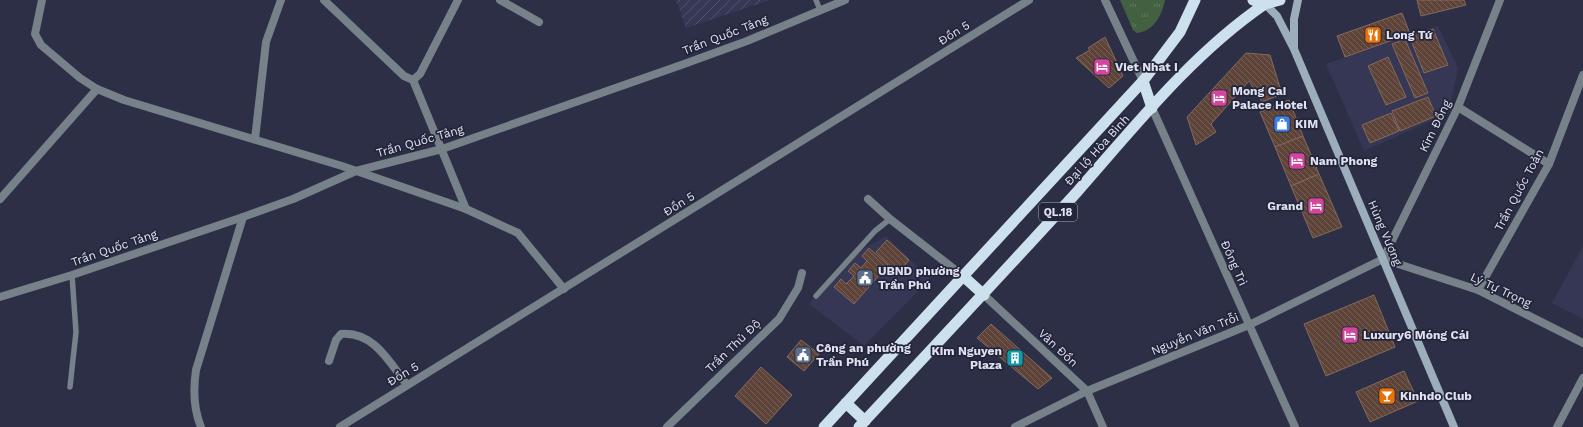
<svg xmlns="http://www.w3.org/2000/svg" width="1583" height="427" font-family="'Work Sans',sans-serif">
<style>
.built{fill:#353755}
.industrial{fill:url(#industrial-furrows)}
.park{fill:url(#park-tufts)}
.building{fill:url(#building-back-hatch);stroke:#86695d}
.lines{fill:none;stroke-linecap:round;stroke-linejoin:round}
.service{stroke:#768189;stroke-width:5.5}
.minor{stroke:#768189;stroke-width:8}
.tertiary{stroke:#768189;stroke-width:8}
.secondary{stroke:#9caebc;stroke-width:8}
.trunk{stroke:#cce0ee;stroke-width:11}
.labels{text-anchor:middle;stroke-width:3.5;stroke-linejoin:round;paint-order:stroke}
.shield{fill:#23253b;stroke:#a7a9ba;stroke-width:1}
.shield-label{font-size:11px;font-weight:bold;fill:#e0e2f1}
.street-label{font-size:12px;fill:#e0e2f1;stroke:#23253b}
.poi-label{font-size:12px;font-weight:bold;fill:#e0e2f1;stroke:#23253b;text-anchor:start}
</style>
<defs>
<pattern id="industrial-furrows" width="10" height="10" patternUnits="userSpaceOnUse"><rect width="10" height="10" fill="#353755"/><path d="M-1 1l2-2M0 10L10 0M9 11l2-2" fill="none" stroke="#52546e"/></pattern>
<pattern id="park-tufts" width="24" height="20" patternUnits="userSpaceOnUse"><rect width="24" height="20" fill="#436141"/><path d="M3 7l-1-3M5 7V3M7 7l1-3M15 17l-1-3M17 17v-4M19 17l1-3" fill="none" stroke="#5e775d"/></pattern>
<pattern id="building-back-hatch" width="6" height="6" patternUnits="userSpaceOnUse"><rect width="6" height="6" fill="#5e4438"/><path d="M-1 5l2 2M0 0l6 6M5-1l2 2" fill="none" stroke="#755f55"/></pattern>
</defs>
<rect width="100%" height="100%" fill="#2d2f46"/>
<g class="built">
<path d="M1438,26L1458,68L1449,113L1364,151L1326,64Z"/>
<path d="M886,236L930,279L864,346L809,304L859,251Z"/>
<path d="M1583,246V319L1552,303Z"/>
</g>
<path class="industrial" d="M676,0H770L686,28Z"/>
<path class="park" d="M1120,0H1165C1162,15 1154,31 1137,33L1133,30Z"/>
<g class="building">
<path d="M1417,0H1464L1466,5L1421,16Z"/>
<path d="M1402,13L1410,34L1345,57L1337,36Z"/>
<path d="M1433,29L1448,65L1424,73L1409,35Z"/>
<path d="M1105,37L1123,76L1109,88L1076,58L1090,50L1088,48Z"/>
<path d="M1405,39L1428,93L1415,98L1392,44Z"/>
<path d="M1246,53L1270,55L1282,94L1262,102L1249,81L1211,124L1216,132L1196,145L1187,117Z"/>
<path d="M1388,57L1406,97L1386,105L1368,66Z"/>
<path d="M1428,97L1436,116L1400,131L1392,111Z"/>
<path d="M1289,100L1303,136L1275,147L1260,112Z"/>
<path d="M1391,113L1399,131L1370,143L1362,125Z"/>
<path d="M1303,136L1319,174L1291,186L1275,147Z"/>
<path d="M1319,174L1342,227L1313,238L1291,186Z"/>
<path d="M887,240L909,260L898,273L876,252Z"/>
<path d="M869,248L888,265L854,304L834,287L841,279L846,284L854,276L848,271L855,263L861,268L867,261L862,256Z"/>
<path d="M1374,295L1395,347L1326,376L1304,324Z"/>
<path d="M991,324L1052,378L1038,389L977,338Z"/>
<path d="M801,340L819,354L804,371L787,357Z"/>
<path d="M761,367L792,395L766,424L735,396Z"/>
<path d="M1404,371L1418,401L1370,422L1356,392Z"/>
</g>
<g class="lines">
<g class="service">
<path d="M816,0L820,10"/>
<path d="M816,296L875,231L890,219"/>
<path d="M70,387L76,332L72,275"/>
</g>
<g class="minor">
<path d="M42,0L35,34L41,45L80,78L97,89L124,100L342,166L466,209L518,233L564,289"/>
<path d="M324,0L404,76L413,80L466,209"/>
<path d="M500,0L539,22"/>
<path d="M1105,0L1143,81"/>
<path d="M413,80L420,74L458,0"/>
<path d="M1458,107L1549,164"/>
<path d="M1152,108L1295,427"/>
<path d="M255,139L266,42L281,0"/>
<path d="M0,199L97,89"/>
<path d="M868,199L890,219L963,276"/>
<path d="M1383,259L1458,107L1500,0"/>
<path d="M1383,259L1478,290L1583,343"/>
<path d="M1478,290L1549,164L1583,75"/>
<path d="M984,295L1087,391L1103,427"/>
<path d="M329,361L336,340L341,334C374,331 390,363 407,385"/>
<path d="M201,427C193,408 193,390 196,370L243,217"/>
<path d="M667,427L779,319L798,288L802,273"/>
<path d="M1015,427L1087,391L1249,325L1383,259"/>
<path d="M1557,427L1583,378"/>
</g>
<g class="tertiary">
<path d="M0,297L72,275L243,217L293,199L356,171L442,149L684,64L747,41L845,0"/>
<path d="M340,427L1029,0"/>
</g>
<g class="secondary">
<path d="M1265,4L1277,16L1294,49L1454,427"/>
<path d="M1294,48V19L1298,0"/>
</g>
<g class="trunk">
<path d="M1253,0L1265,4L1280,0"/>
<path d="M1143,81L1152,108"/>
<path d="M963,276L984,295"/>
<path d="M846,403L865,421"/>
<path d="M824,427L1143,81L1180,32L1195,0"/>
<path d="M859,427C932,349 1005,271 1077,192C1135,126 1192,54 1265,4"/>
</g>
</g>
<defs>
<symbol id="restaurant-square" viewBox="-11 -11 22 22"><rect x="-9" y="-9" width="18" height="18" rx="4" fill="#e8710a" stroke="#23253b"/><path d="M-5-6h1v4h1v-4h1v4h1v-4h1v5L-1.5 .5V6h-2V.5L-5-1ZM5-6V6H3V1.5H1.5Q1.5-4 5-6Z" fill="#fff"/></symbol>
<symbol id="hotel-square" viewBox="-11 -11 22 22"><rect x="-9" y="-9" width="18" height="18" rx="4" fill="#d1479c" stroke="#23253b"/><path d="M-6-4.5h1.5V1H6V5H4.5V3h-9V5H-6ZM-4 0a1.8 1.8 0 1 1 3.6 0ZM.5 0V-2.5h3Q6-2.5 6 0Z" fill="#fff"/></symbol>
<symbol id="shop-square" viewBox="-11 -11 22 22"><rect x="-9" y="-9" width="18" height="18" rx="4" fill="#3f7fe0" stroke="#23253b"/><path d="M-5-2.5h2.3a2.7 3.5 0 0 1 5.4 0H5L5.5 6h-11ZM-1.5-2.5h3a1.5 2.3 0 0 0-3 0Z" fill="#fff"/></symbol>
<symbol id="civic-square" viewBox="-11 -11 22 22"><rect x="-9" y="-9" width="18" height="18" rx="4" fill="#5c6f8a" stroke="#23253b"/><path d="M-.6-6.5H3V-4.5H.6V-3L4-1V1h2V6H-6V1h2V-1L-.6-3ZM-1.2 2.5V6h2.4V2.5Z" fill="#fff"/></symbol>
<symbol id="building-square" viewBox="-11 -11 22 22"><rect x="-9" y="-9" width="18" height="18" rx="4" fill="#0f9aa8" stroke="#23253b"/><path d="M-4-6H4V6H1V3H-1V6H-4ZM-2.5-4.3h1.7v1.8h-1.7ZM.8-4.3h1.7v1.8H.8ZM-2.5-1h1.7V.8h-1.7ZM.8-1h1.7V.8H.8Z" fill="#fff"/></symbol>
<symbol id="bar-square" viewBox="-11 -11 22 22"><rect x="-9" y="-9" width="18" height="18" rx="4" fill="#e8710a" stroke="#23253b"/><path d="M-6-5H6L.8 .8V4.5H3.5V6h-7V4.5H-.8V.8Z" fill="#fff"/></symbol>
</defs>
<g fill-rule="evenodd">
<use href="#restaurant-square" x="1363" y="25" width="20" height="20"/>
<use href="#hotel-square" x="1092" y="57" width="20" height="20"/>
<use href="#hotel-square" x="1209" y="88" width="20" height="20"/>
<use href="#shop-square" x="1272" y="114" width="20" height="20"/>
<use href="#hotel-square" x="1287" y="151" width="20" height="20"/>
<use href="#hotel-square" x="1306" y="196" width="20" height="20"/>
<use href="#civic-square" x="855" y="268" width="20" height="20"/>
<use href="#hotel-square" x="1340" y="325" width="20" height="20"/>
<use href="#civic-square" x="793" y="345" width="20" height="20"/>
<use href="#building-square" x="1005" y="348" width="20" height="20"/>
<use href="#bar-square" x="1377" y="386" width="20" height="20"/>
</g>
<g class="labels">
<rect class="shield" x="1039" y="203" width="38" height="18" rx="3"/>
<g class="shield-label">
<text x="1058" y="216">QL.18</text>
</g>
<g class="street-label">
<text transform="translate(954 33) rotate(-32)" y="4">Đồn 5</text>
<text transform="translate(725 35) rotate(-21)" y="4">Trần Quốc Tảng</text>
<text transform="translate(1435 126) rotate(-64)" y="4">Kim Đồng</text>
<text transform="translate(420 141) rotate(-16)" y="4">Trần Quốc Tảng</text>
<text transform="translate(1097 150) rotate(-48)" y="4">Đại lộ Hòa Bình</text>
<text transform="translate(1519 190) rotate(-62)" y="4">Trần Quốc Toản</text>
<text transform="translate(679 204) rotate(-32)" y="4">Đồn 5</text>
<text transform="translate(1385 233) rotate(67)" y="4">Hùng Vương</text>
<text transform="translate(114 248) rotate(-19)" y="4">Trần Quốc Tảng</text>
<text transform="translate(1234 263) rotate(66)" y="4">Đông Trì</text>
<text transform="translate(1501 290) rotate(25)" y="4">Lý Tự Trọng</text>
<text transform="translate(1195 334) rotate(-22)" y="4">Nguyễn Văn Trỗi</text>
<text transform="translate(733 346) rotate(-44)" y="4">Trần Thủ Độ</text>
<text transform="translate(1058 348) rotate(43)" y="4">Vân Đồn</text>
<text transform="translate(403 374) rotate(-31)" y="4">Đồn 5</text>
</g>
<g class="poi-label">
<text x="1386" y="39">Long Tứ</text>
<text x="1115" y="71">Viet Nhat I</text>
<text x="1232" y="95">Mong Cai<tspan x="1232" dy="14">Palace Hotel</tspan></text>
<text x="1295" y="128">KIM</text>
<text x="1310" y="165">Nam Phong</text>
<text x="1303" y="210" text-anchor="end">Grand</text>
<text x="878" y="275">UBND phường<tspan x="878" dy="14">Trần Phú</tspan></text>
<text x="1363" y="339">Luxury6 Móng Cái</text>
<text x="816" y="352">Công an phường<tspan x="816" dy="14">Trần Phú</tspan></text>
<text x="1002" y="355" text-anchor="end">Kim Nguyen<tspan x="1002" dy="14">Plaza</tspan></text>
<text x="1400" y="400">Kinhdo Club</text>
</g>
</g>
</svg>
